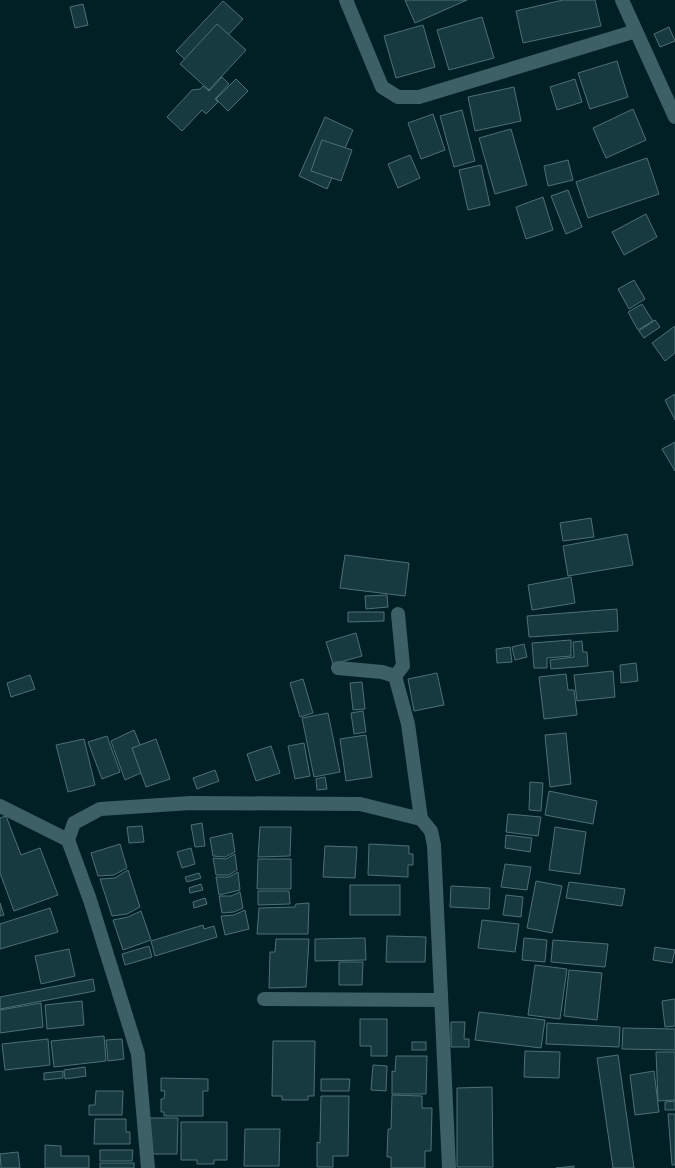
<svg xmlns="http://www.w3.org/2000/svg" width="675" height="1168" font-family="Commissioner,sans-serif">
<style>
.building{fill:#173a40;stroke:#4d7076}
.lines{fill:none;stroke-linecap:round;stroke-linejoin:round}
.minor{stroke:#3d6066;stroke-width:14}
</style>
<rect width="100%" height="100%" fill="#002025"/>
<g class="building">
<path d="M405,0H467L415,23Z"/>
<path d="M563,0H595L601,26L523,43L516,11Z"/>
<path d="M223,1L243,19L196,70L176,51Z"/>
<path d="M83,4L88,25L75,28L70,7Z"/>
<path d="M482,17L494,58L449,70L437,30Z"/>
<path d="M217,24L246,50L209,90L180,64Z"/>
<path d="M423,25L435,67L396,78L384,36Z"/>
<path d="M669,27L675,41L660,47L654,34Z"/>
<path d="M617,61L628,97L590,109L578,73Z"/>
<path d="M222,77L229,84L215,99L218,102L206,114L202,110L182,131L167,117L192,90L200,89L203,86L209,91Z"/>
<path d="M236,79L248,91L228,111L216,99Z"/>
<path d="M575,79L582,102L557,110L550,87Z"/>
<path d="M514,87L521,121L475,131L468,97Z"/>
<path d="M633,109L646,140L606,158L593,128Z"/>
<path d="M462,110L475,161L454,167L440,116Z"/>
<path d="M433,114L445,150L421,159L408,123Z"/>
<path d="M325,117L353,130L327,189L299,176Z"/>
<path d="M511,129L527,185L495,194L479,138Z"/>
<path d="M322,140L352,150L341,181L311,171Z"/>
<path d="M410,155L420,178L398,188L388,164Z"/>
<path d="M647,158L659,194L588,218L576,182Z"/>
<path d="M568,160L573,180L548,186L544,166Z"/>
<path d="M481,165L490,205L468,210L459,170Z"/>
<path d="M568,190L582,227L566,234L551,196Z"/>
<path d="M543,197L553,230L526,239L516,207Z"/>
<path d="M646,214L657,237L624,255L612,232Z"/>
<path d="M634,280L645,299L629,309L618,289Z"/>
<path d="M642,304L653,321L638,330L628,312Z"/>
<path d="M655,320L660,327L644,338L639,331Z"/>
<path d="M675,326V353L665,361L652,343Z"/>
<path d="M675,394V420L665,400Z"/>
<path d="M675,442V471L662,449Z"/>
<path d="M591,518L594,537L563,541L560,523Z"/>
<path d="M627,534L633,565L568,576L563,546Z"/>
<path d="M345,555L409,563L405,596L340,588Z"/>
<path d="M571,577L575,603L532,610L528,585Z"/>
<path d="M387,595L388,607L366,609L365,596Z"/>
<path d="M617,609L618,631L529,637L527,616Z"/>
<path d="M348,612H384V621L348,622Z"/>
<path d="M356,633L362,656L333,664L326,642Z"/>
<path d="M571,640V656L547,658V668H534L532,643Z"/>
<path d="M582,641L583,652H587L588,666L551,669L550,660L574,657L573,642Z"/>
<path d="M524,644L527,657L515,660L512,647Z"/>
<path d="M510,647L512,662L497,663L496,649Z"/>
<path d="M636,663L638,681L621,683L620,665Z"/>
<path d="M613,671L615,697L577,701L574,675Z"/>
<path d="M437,673L444,705L414,711L408,679Z"/>
<path d="M566,674L568,690H574L577,715L544,719L539,677Z"/>
<path d="M30,675L35,689L11,697L7,683Z"/>
<path d="M303,679L313,713L300,717L290,683Z"/>
<path d="M362,682L365,709L353,710L350,683Z"/>
<path d="M363,711L366,732L354,734L351,713Z"/>
<path d="M328,713L340,772L314,777L302,718Z"/>
<path d="M134,730L150,769L125,780L111,741Z"/>
<path d="M566,733L571,784L550,787L545,735Z"/>
<path d="M366,735L372,777L346,781L340,739Z"/>
<path d="M107,736L120,772L102,779L88,742Z"/>
<path d="M84,739L95,785L68,792L56,745Z"/>
<path d="M156,739L170,779L146,787L132,748Z"/>
<path d="M304,743L310,776L295,779L288,746Z"/>
<path d="M271,746L280,773L256,781L247,754Z"/>
<path d="M215,770L219,781L197,789L193,778Z"/>
<path d="M325,777L327,789L317,790L316,779Z"/>
<path d="M530,782L543,783L541,811L529,810Z"/>
<path d="M549,791L597,801L593,824L545,815Z"/>
<path d="M508,814L541,817L538,836L506,832Z"/>
<path d="M6,816L21,855L40,848L58,895L14,911L0,873V818Z"/>
<path d="M202,823L205,846L195,847L191,825Z"/>
<path d="M142,826L144,842L129,843L127,827Z"/>
<path d="M260,827H291L290,856L258,857Z"/>
<path d="M555,827L586,832L580,874L549,870Z"/>
<path d="M232,833L235,852L225,857L213,856L210,838Z"/>
<path d="M506,835L532,838L530,852L505,848Z"/>
<path d="M120,844L127,868L114,875L98,876L91,853Z"/>
<path d="M369,844L409,846V854H413V865H408V877L368,875Z"/>
<path d="M325,846L357,847L355,878L323,877Z"/>
<path d="M191,848L195,864L182,868L177,852Z"/>
<path d="M235,854L237,870L229,875H216L213,858L226,859Z"/>
<path d="M258,859H291V889H257Z"/>
<path d="M505,864L531,867L527,890L501,887Z"/>
<path d="M128,870L140,907L127,914L112,916L100,879L115,878Z"/>
<path d="M238,872L240,890L219,895L216,877H229Z"/>
<path d="M199,873L201,878L187,882L185,877Z"/>
<path d="M536,881L562,886L552,933L527,928Z"/>
<path d="M569,882L625,889L622,906L566,898Z"/>
<path d="M201,884L203,890L190,893L189,888Z"/>
<rect x="350" y="885" width="50" height="30"/>
<path d="M451,886L490,888L489,909L450,907Z"/>
<path d="M258,891H289L290,904L258,905Z"/>
<path d="M240,892L243,908L234,912L222,913L219,896H231Z"/>
<path d="M506,895L523,897L521,917L503,915Z"/>
<path d="M205,898L207,904L194,908L193,902Z"/>
<path d="M0,903L4,915L0,916Z"/>
<path d="M309,903L308,934H257L259,908L295,907L296,904Z"/>
<path d="M50,908L58,932L0,949V924Z"/>
<path d="M245,910L249,929L225,935L221,916L234,915Z"/>
<path d="M141,911L151,940L123,950L113,920L128,917Z"/>
<path d="M482,920L519,924L515,952L478,948Z"/>
<path d="M203,925L204,929L214,926L217,937L155,956L151,941Z"/>
<path d="M387,936L426,937L425,962H386Z"/>
<path d="M365,938L366,960L315,961V939Z"/>
<path d="M524,938L547,940L545,962L522,960Z"/>
<path d="M276,939H309L306,987L269,988L270,952H275Z"/>
<path d="M553,940L608,944L605,967L551,962Z"/>
<path d="M149,946L152,957L125,965L122,954Z"/>
<path d="M655,947L675,950L672,963L653,960Z"/>
<path d="M69,949L75,976L41,984L35,956Z"/>
<path d="M339,962H363L362,985H339Z"/>
<path d="M535,965L567,969L560,1019L528,1015Z"/>
<path d="M569,970L602,973L597,1020L564,1016Z"/>
<path d="M93,979L95,991L0,1009V997Z"/>
<path d="M675,999V1026L665,1027L662,1001Z"/>
<path d="M82,1001L84,1025L47,1029L45,1005Z"/>
<path d="M41,1003L43,1027L0,1033V1010Z"/>
<path d="M479,1012L545,1020L541,1048L475,1040Z"/>
<path d="M360,1019H387V1056H371V1046H360Z"/>
<path d="M451,1022H465L464,1039H469V1047H451Z"/>
<path d="M547,1023L620,1027L619,1047L546,1044Z"/>
<path d="M623,1028L675,1029V1050L622,1049Z"/>
<path d="M104,1036L106,1061L54,1067L51,1041Z"/>
<path d="M48,1039L50,1065L5,1070L2,1044Z"/>
<path d="M122,1039L124,1059L108,1061L106,1040Z"/>
<path d="M273,1041H315L314,1096H308V1100H282V1096H272Z"/>
<rect x="412" y="1042" width="14" height="8"/>
<path d="M525,1051L560,1052L559,1078L524,1077Z"/>
<path d="M656,1052H675V1100L658,1101Z"/>
<path d="M618,1055L634,1168H613L597,1058Z"/>
<path d="M396,1056H427L426,1094H392V1071L395,1072Z"/>
<path d="M373,1065L387,1066L386,1091L371,1090Z"/>
<path d="M85,1067L86,1076L65,1079L64,1070Z"/>
<path d="M63,1071V1078L44,1080V1073Z"/>
<path d="M654,1071L659,1112L635,1115L630,1075Z"/>
<path d="M161,1078L208,1079V1091H203V1116H164V1112H161V1099H164L165,1091H161Z"/>
<path d="M321,1079H350L349,1091H321Z"/>
<path d="M492,1087L493,1167H457V1088Z"/>
<path d="M96,1091H123L122,1115H89V1105H95Z"/>
<path d="M392,1095L422,1096V1108H432L431,1151H425V1168H391V1157H387L388,1129H391Z"/>
<path d="M321,1096H349L348,1156H333V1167H317V1142L320,1143Z"/>
<path d="M675,1101V1110H665V1102Z"/>
<path d="M668,1114H675V1165H672Z"/>
<path d="M150,1118H178L177,1154H149Z"/>
<path d="M95,1119H126V1132H130V1144H94Z"/>
<path d="M181,1122H227V1160H214V1164H197V1160H181Z"/>
<path d="M245,1129H280L279,1166H244Z"/>
<path d="M45,1145L61,1146V1156H89V1168H45Z"/>
<path d="M100,1150H133L132,1161H100Z"/>
<path d="M18,1152L20,1168H1L0,1154Z"/>
<rect x="100" y="1163" width="34" height="5"/>
<path d="M574,1166V1168H556Z"/>
</g>
<g class="lines">
<g class="minor">
<path d="M346,0L382,87L398,97H419L636,31"/>
<path d="M622,0L675,117"/>
<path d="M338,668L382,672L395,676L408,724L421,819"/>
<path d="M395,676L403,666L398,614"/>
<path d="M0,806L68,840L90,900L138,1054L148,1168"/>
<path d="M68,840L74,823L100,809L191,803L360,804L421,819L431,831L434,845L449,1168"/>
<path d="M264,999L441,1000"/>
</g>
</g>
</svg>
